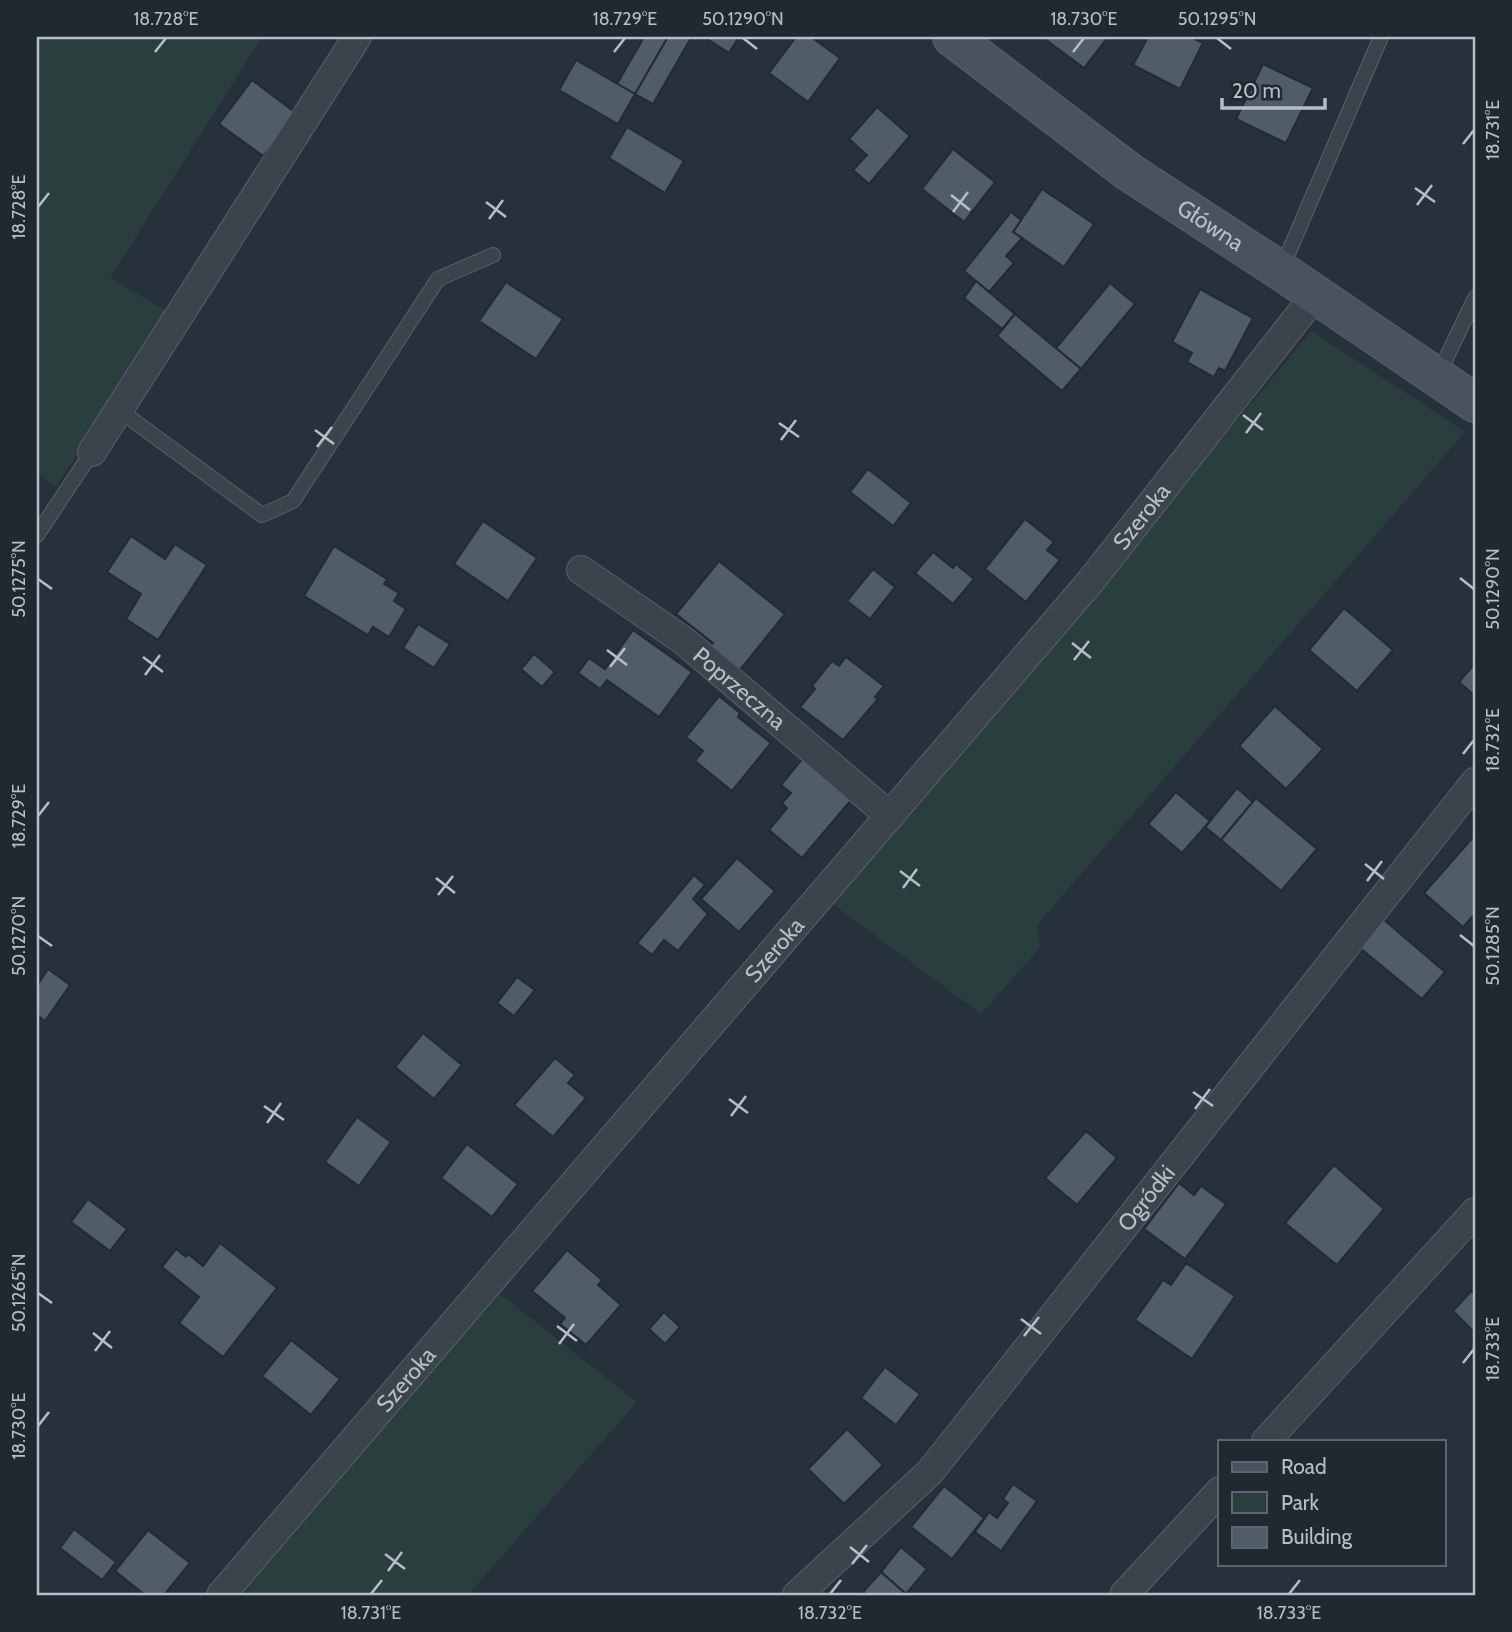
<svg xmlns="http://www.w3.org/2000/svg" width="1512" height="1632" font-family="Cabin,sans-serif">
<style>
.green{fill:#2a3e3e}
.building{fill:#505c67;stroke:#222a33;stroke-width:2}
.lines{fill:none;stroke-linecap:round;stroke-linejoin:round}
.service-casing{stroke:#59616a;stroke-width:16}
.minor-casing{stroke:#59616a;stroke-width:30}
.secondary-casing{stroke:#59616a;stroke-width:40}
.service{stroke:#3b434c;stroke-width:14}
.minor{stroke:#3b434c;stroke-width:28}
.secondary{stroke:#49535e;stroke-width:38}
.ticks{fill:none;stroke:#b7bec7;stroke-width:2.5}
.labels{text-anchor:middle;stroke-width:7;stroke-linejoin:round;paint-order:stroke}
.street-label{font-size:23px;fill:#b7bec7;stroke:#202831}
.neatline{fill:none;stroke:#b7bec7;stroke-width:2.5}
.ticks-label{font-size:18px;text-anchor:middle;fill:#b7bec7}
</style>
<rect width="100%" height="100%" fill="#27313c"/>
<g class="green">
<path d="M37,37H262L110,278L171,313L55,488L37,471Z"/>
<path d="M1312,331L1465,432L1037,925L1040,948L981,1014L830,902Z"/>
<path d="M500,1294L637,1402L468,1595L236,1594Z"/>
</g>
<g class="building">
<path d="M644,37H668L635,94L617,84Z"/>
<path d="M668,37H688L691,38L653,104L635,94Z"/>
<path d="M704,37H739L729,53Z"/>
<path d="M796,37H811L840,58L808,102L769,73Z"/>
<path d="M1042,37H1108L1084,68Z"/>
<path d="M1148,37H1191L1203,43L1180,89L1133,65Z"/>
<path d="M576,60L635,94L618,124L559,90Z"/>
<path d="M1263,64L1313,88L1286,143L1236,119Z"/>
<path d="M252,80L296,113L263,156L219,124Z"/>
<path d="M877,107L910,136L869,184L853,170L867,155L849,139Z"/>
<path d="M627,127L684,161L665,193L609,158Z"/>
<path d="M953,149L995,182L964,222L922,189Z"/>
<path d="M1042,189L1094,224L1064,267L1013,232Z"/>
<path d="M1011,212L1021,220L1013,232L1022,238L1006,256L1014,263L989,292L964,271Z"/>
<path d="M976,281L1015,314L1002,329L964,298Z"/>
<path d="M506,282L563,319L536,359L479,321Z"/>
<path d="M1110,283L1135,304L1081,369L1056,348Z"/>
<path d="M1200,289L1253,318L1225,371L1219,368L1214,377L1187,362L1192,353L1172,342Z"/>
<path d="M1015,314L1081,369L1062,391L997,336Z"/>
<path d="M868,469L911,503L893,526L850,492Z"/>
<path d="M1025,519L1054,542L1047,550L1060,560L1026,602L985,569Z"/>
<path d="M483,521L537,558L508,601L454,564Z"/>
<path d="M131,536L165,559L175,544L207,565L158,640L126,619L141,594L107,572Z"/>
<path d="M334,546L387,579L384,584L399,593L394,601L406,609L389,637L373,627L368,635L304,596Z"/>
<path d="M933,552L953,568L956,564L974,579L953,604L915,573Z"/>
<path d="M719,561L785,614L740,670L711,646L713,643L676,614Z"/>
<path d="M873,569L895,587L870,619L847,601Z"/>
<path d="M1344,608L1393,650L1357,691L1309,650Z"/>
<path d="M418,624L450,644L434,668L403,648Z"/>
<path d="M633,630L692,672L659,717L607,680L600,689L578,673L589,658L605,669Z"/>
<path d="M534,654L555,672L542,687L521,669Z"/>
<path d="M846,657L884,686L875,697L878,699L843,740L800,707L815,689L812,686L832,661L839,666Z"/>
<path d="M1475,663V696L1459,682Z"/>
<path d="M719,696L740,713L738,717L771,743L732,791L695,761L703,751L686,737Z"/>
<path d="M1275,706L1323,749L1286,789L1239,746Z"/>
<path d="M803,758L852,799L802,858L769,830L787,808L782,803L791,793L781,785Z"/>
<path d="M1237,788L1253,802L1221,840L1205,827Z"/>
<path d="M1176,792L1210,821L1182,853L1148,824Z"/>
<path d="M1256,798L1317,849L1281,891L1221,840Z"/>
<path d="M1475,835V914L1463,927L1424,893Z"/>
<path d="M737,858L775,891L739,932L701,899Z"/>
<path d="M694,875L705,885L693,899L708,914L678,951L664,940L652,955L637,943Z"/>
<path d="M1383,919L1445,972L1422,999L1360,948Z"/>
<path d="M48,969L70,985L45,1021L37,1015V986Z"/>
<path d="M517,977L535,990L514,1016L497,1003Z"/>
<path d="M423,1033L462,1065L434,1099L395,1067Z"/>
<path d="M555,1058L575,1075L568,1083L586,1098L553,1137L514,1105Z"/>
<path d="M357,1117L391,1142L359,1186L325,1162Z"/>
<path d="M1086,1131L1117,1158L1077,1205L1045,1178Z"/>
<path d="M467,1144L518,1184L492,1217L441,1178Z"/>
<path d="M1334,1165L1384,1209L1337,1265L1285,1223Z"/>
<path d="M1179,1183L1194,1195L1201,1186L1226,1204L1185,1259L1144,1229Z"/>
<path d="M88,1199L127,1229L110,1251L71,1222Z"/>
<path d="M220,1243L277,1288L223,1357L179,1323L199,1297L162,1267L176,1249L186,1257L188,1254L203,1266Z"/>
<path d="M567,1250L602,1280L598,1285L621,1305L586,1345L560,1324L565,1318L532,1291Z"/>
<path d="M1186,1263L1235,1296L1192,1359L1135,1320L1163,1280L1171,1285Z"/>
<path d="M1471,1291L1474,1294L1475,1293V1333L1453,1311Z"/>
<path d="M664,1312L680,1327L665,1344L649,1329Z"/>
<path d="M291,1340L340,1379L311,1415L262,1376Z"/>
<path d="M885,1367L920,1394L896,1425L861,1398Z"/>
<path d="M847,1429L883,1465L844,1504L808,1469Z"/>
<path d="M1013,1484L1037,1501L1001,1551L975,1532L989,1512L997,1518L1008,1503L1003,1499Z"/>
<path d="M944,1486L984,1518L952,1559L911,1527Z"/>
<path d="M74,1529L116,1562L102,1580L60,1548Z"/>
<path d="M148,1530L190,1563L164,1595H145L115,1571Z"/>
<path d="M901,1547L927,1569L906,1594L881,1572Z"/>
<path d="M881,1572L906,1594L904,1595H867L863,1592Z"/>
</g>
<g class="lines">
<defs>
<g id="service">
<path d="M1281,270L1381,37"/>
<path d="M1438,375L1475,298"/>
<path d="M119,410L262,515L293,501L438,279L493,255"/>
<path d="M37,535L92,452"/>
</g>
<g id="minor">
<path d="M92,452L357,37"/>
<path id="s1" d="M581,570L684,641L890,816"/>
<path d="M1266,1441L1475,1212"/>
<path id="s2" d="M221,1595L1090,582L1316,294"/>
<path id="s3" d="M797,1595L930,1472L1475,782"/>
<path d="M1124,1595L1220,1491"/>
</g>
<g id="secondary">
<path id="s4" d="M952,37L1129,172L1281,271L1475,403"/>
</g>
</defs>
<use href="#service" class="service-casing"/>
<use href="#minor" class="minor-casing"/>
<use href="#secondary" class="secondary-casing"/>
<use href="#service" class="service"/>
<use href="#minor" class="minor"/>
<use href="#secondary" class="secondary"/>
</g>
<path class="ticks" d="M743,38L757,49M1217,38L1231,49M155,52L166,38M614,52L625,38M1073,52L1084,38M1463,144L1474,130M1415,188L1435,202M951,195L970,210M486,202L506,217M1417,205L1432,185M38,207L49,193M953,212L968,192M489,219L503,200M1243,415L1263,430M779,423L799,437M315,430L334,444M1246,433L1261,413M781,440L796,420M317,447L332,427M1460,578L1474,589M38,579L52,589M1072,643L1091,658M607,650L627,665M143,657L163,672M1074,660L1089,641M610,667L625,648M145,675L160,655M1463,754L1474,740M38,816L49,802M1365,864L1384,879M900,871L920,886M436,878L455,893M1367,881L1382,861M903,888L917,869M438,895L453,876M1460,935L1474,946M38,936L52,946M1193,1092L1213,1106M729,1099L748,1113M264,1106L284,1120M1195,1109L1210,1089M731,1116L746,1096M267,1123L281,1103M38,1293L52,1303M1021,1319L1041,1334M557,1326L577,1341M93,1333L112,1348M1024,1336L1039,1317M559,1344L574,1324M95,1351L110,1331M1463,1363L1474,1349M38,1426L49,1412M850,1547L869,1562M385,1554L405,1569M852,1564L867,1545M388,1571L402,1552M371,1594L382,1580M830,1594L841,1580M1289,1594L1300,1580"/>
<g class="labels">
<g class="street-label">
<text dy="8" stroke="none"><textPath href="#s4" startOffset="320">Główna</textPath></text>
<text dy="8" stroke="none"><textPath href="#s2" startOffset="1418">Szeroka</textPath></text>
<text dy="8" stroke="none"><textPath href="#s1" startOffset="198">Poprzeczna</textPath></text>
<text dy="8" stroke="none"><textPath href="#s2" startOffset="850">Szeroka</textPath></text>
<text dy="8" stroke="none"><textPath href="#s3" startOffset="530">Ogródki</textPath></text>
<text dy="8" stroke="none"><textPath href="#s2" startOffset="284">Szeroka</textPath></text>
</g>
</g>
<rect width="1512" height="1632" fill="none" stroke="#202831" stroke-width="77"/>
<rect x="1218" y="1440" width="228" height="126" fill="#202831" stroke="#5c646d" stroke-width="2"/>
<rect x="1232" y="1462" width="35" height="10" fill="#49535e" stroke="#5c646d" stroke-width="2"/>
<text x="1281" y="1474" font-size="21" fill="#b7bec7">Road</text>
<rect x="1232" y="1492" width="35" height="21" fill="#2a3e3e" stroke="#5c646d" stroke-width="2"/>
<text x="1281" y="1510" font-size="21" fill="#b7bec7">Park</text>
<rect x="1232" y="1527" width="35" height="21" fill="#505c67" stroke="#5c646d" stroke-width="2"/>
<text x="1281" y="1544" font-size="21" fill="#b7bec7">Building</text>
<path d="M1222 98v10h103v-10" fill="none" stroke="#b7bec7" stroke-width="3.5"/>
<text x="1232" y="98" font-size="21" fill="#b7bec7" stroke="#202831" stroke-width="5" paint-order="stroke">20 m</text>
<rect x="38" y="38" width="1436" height="1556" class="neatline"/>
<g class="ticks-label">
<text x="166" y="25">18.728°E</text>
<text x="625" y="25">18.729°E</text>
<text x="743" y="25">50.1290°N</text>
<text x="1084" y="25">18.730°E</text>
<text x="1217" y="25">50.1295°N</text>
<text transform="translate(1493 130) rotate(-90)" y="6">18.731°E</text>
<text transform="translate(19 207) rotate(-90)" y="6">18.728°E</text>
<text transform="translate(19 579) rotate(-90)" y="6">50.1275°N</text>
<text transform="translate(1493 589) rotate(-90)" y="6">50.1290°N</text>
<text transform="translate(1493 740) rotate(-90)" y="6">18.732°E</text>
<text transform="translate(19 816) rotate(-90)" y="6">18.729°E</text>
<text transform="translate(19 936) rotate(-90)" y="6">50.1270°N</text>
<text transform="translate(1493 946) rotate(-90)" y="6">50.1285°N</text>
<text transform="translate(19 1293) rotate(-90)" y="6">50.1265°N</text>
<text transform="translate(1493 1349) rotate(-90)" y="6">18.733°E</text>
<text transform="translate(19 1426) rotate(-90)" y="6">18.730°E</text>
<text x="371" y="1619">18.731°E</text>
<text x="830" y="1619">18.732°E</text>
<text x="1289" y="1619">18.733°E</text>
</g>
</svg>
